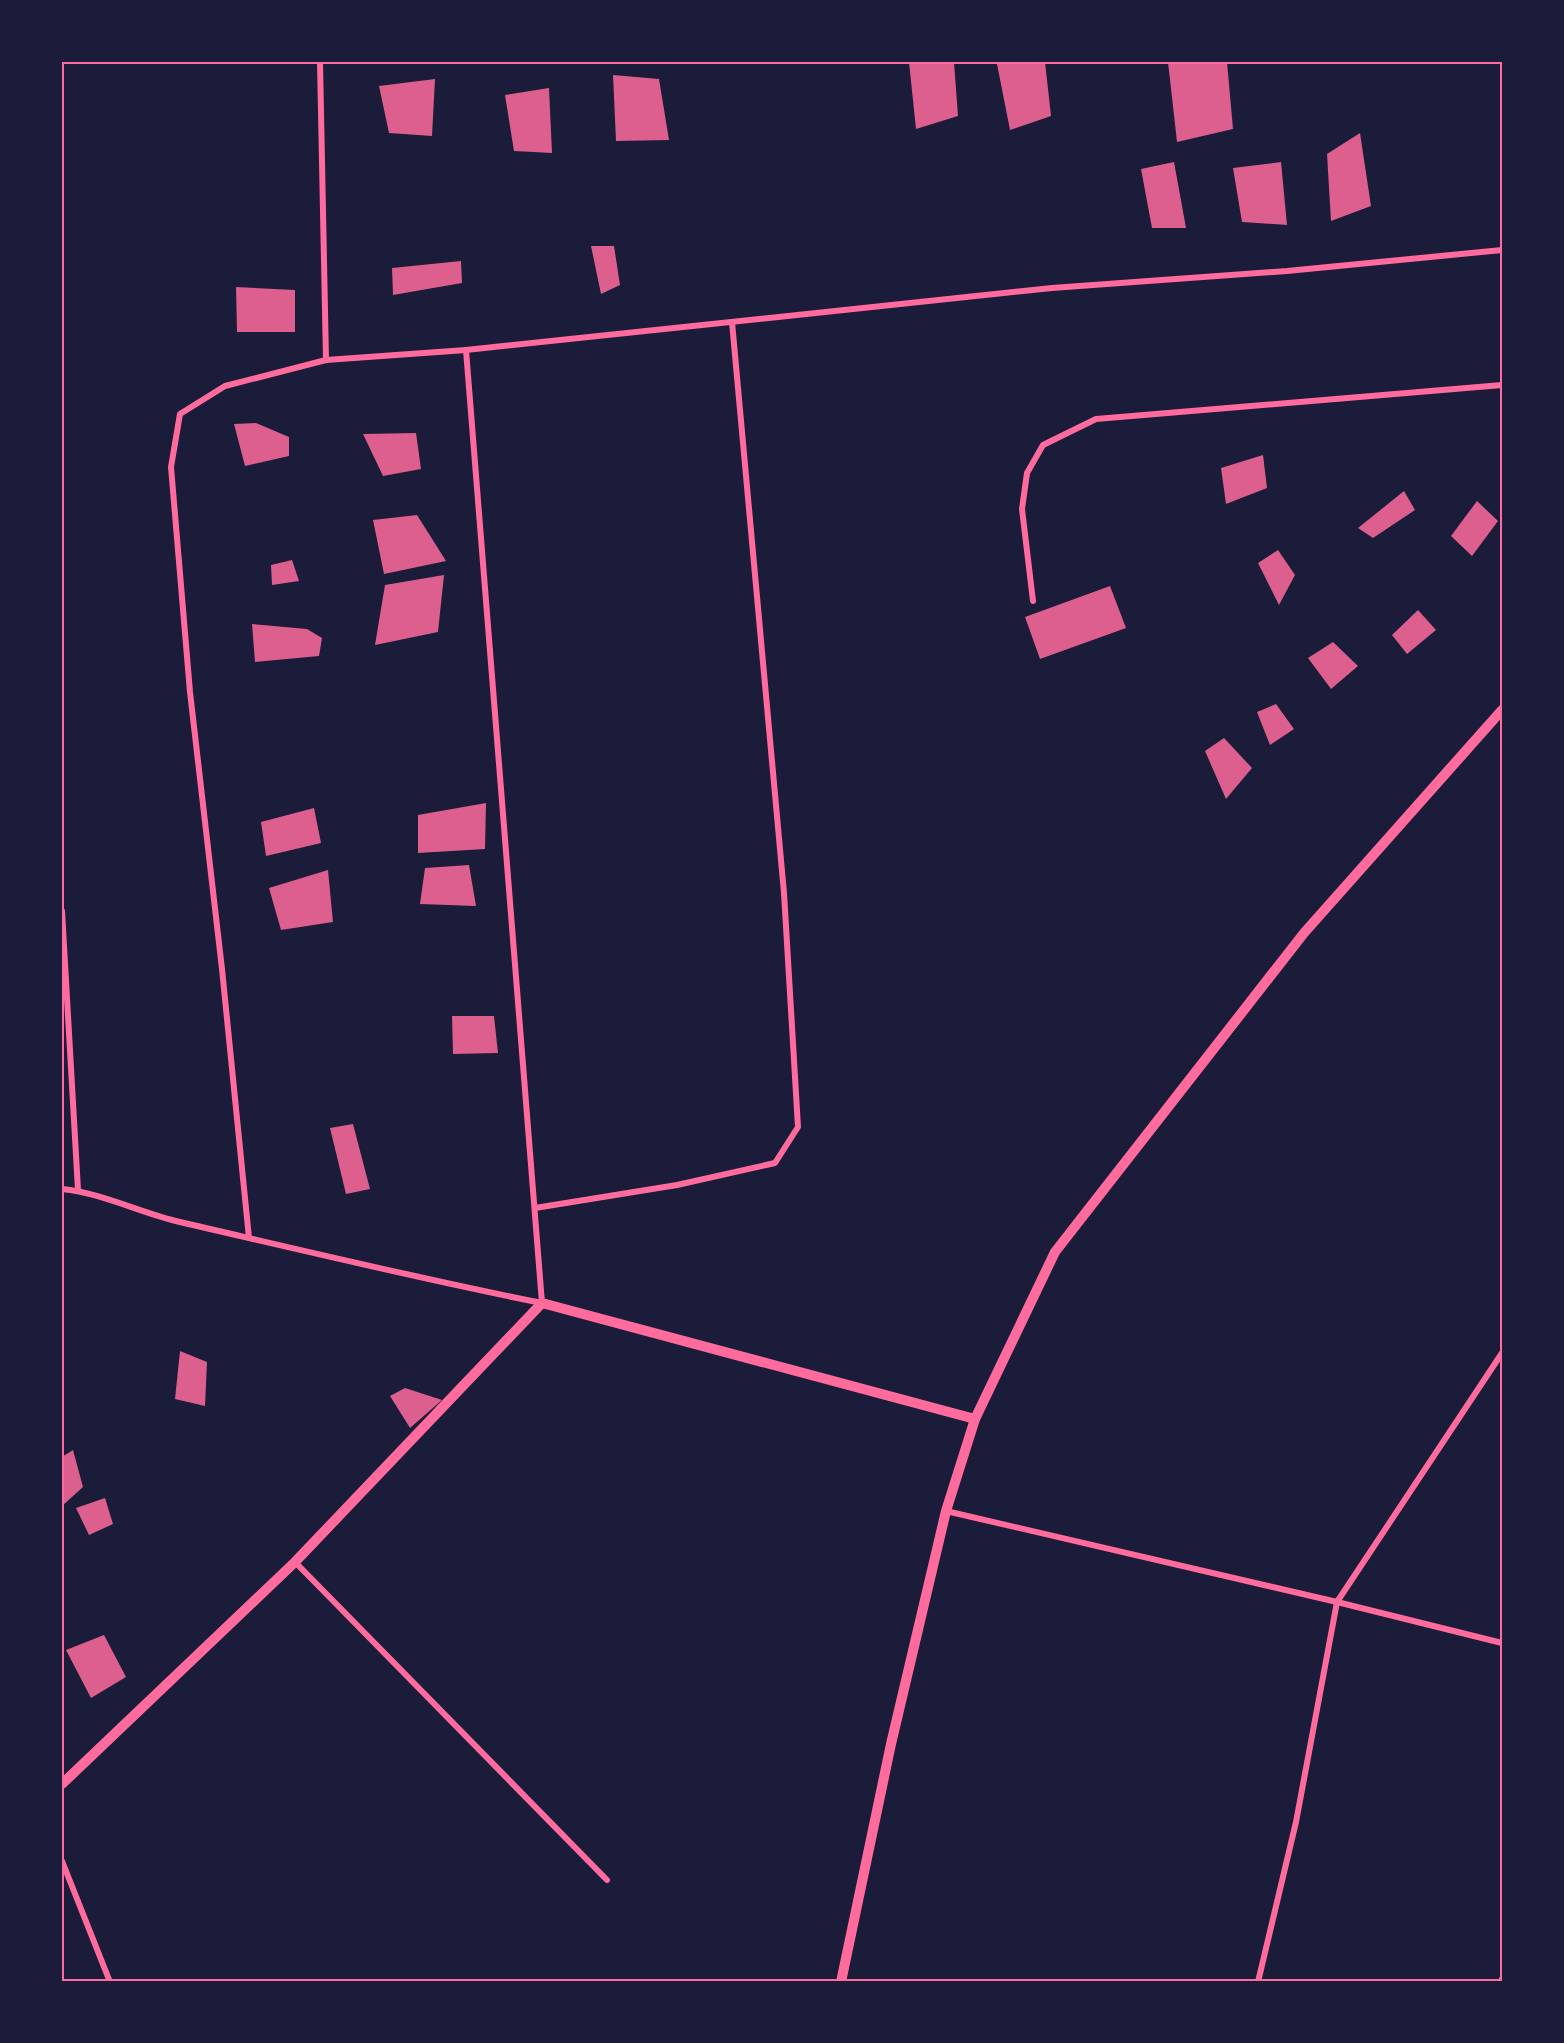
<svg xmlns="http://www.w3.org/2000/svg" width="1564" height="2043" font-family="'Roboto Condensed',sans-serif">
<style>
.building{fill:#dd5f8e}
.lines{fill:none;stroke-linecap:round;stroke-linejoin:round}
.minor{stroke:#ff6b9d;stroke-width:6}
.tertiary{stroke:#ff6b9d;stroke-width:10}
.neatline{fill:none;stroke:#ff6b9d;stroke-width:2}
</style>
<rect width="100%" height="100%" fill="#1b1b3a"/>
<g class="building">
<path d="M909,62H954L958,116L916,129Z"/>
<path d="M1007,62H1045L1051,116L1010,130L997,64Z"/>
<path d="M1168,62H1227L1233,129L1177,142Z"/>
<path d="M613,75L659,79L669,140L616,141Z"/>
<path d="M435,79L432,136L389,133L379,86Z"/>
<path d="M549,88L552,153L514,151L505,95Z"/>
<path d="M1360,133L1371,206L1331,221L1327,154Z"/>
<path d="M1174,162L1186,228H1152L1141,169Z"/>
<path d="M1281,162L1287,225L1242,222L1233,168Z"/>
<path d="M591,246H614L620,285L601,294Z"/>
<path d="M461,261L462,283L393,295L392,268Z"/>
<path d="M236,287L295,290V332H237Z"/>
<path d="M256,423L289,437V456L245,466L234,424Z"/>
<path d="M416,433L421,469L383,476L363,434Z"/>
<path d="M1263,455L1267,488L1226,504L1221,468Z"/>
<path d="M1404,491L1415,510L1373,538L1358,528Z"/>
<path d="M1477,501L1498,521L1472,556L1451,536Z"/>
<path d="M417,515L446,561L384,574L373,520Z"/>
<path d="M1278,550L1295,575L1279,605L1258,563Z"/>
<path d="M292,560L299,581L272,585L271,565Z"/>
<path d="M444,575L438,632L375,645L385,585Z"/>
<path d="M1110,586L1126,628L1040,659L1025,617Z"/>
<path d="M1418,610L1436,630L1407,654L1392,635Z"/>
<path d="M252,624L307,629L322,638L319,656L255,662Z"/>
<path d="M1333,642L1358,666L1331,689L1308,658Z"/>
<path d="M1276,704L1294,729L1270,745L1257,712Z"/>
<path d="M1224,738L1252,768L1226,799L1205,751Z"/>
<path d="M486,803L485,849L418,853V815Z"/>
<path d="M314,808L321,843L266,856L261,822Z"/>
<path d="M469,865L476,906L420,904L425,868Z"/>
<path d="M328,870L333,922L281,930L269,888Z"/>
<path d="M452,1016H494L498,1053L453,1054Z"/>
<path d="M353,1124L370,1189L346,1194L330,1128Z"/>
<path d="M180,1351L207,1362L205,1406L175,1399Z"/>
<path d="M405,1388L442,1400L410,1428L390,1396Z"/>
<path d="M73,1450L83,1487L62,1506V1457Z"/>
<path d="M105,1498L113,1524L89,1535L76,1508Z"/>
<path d="M104,1635L126,1677L91,1698L66,1650Z"/>
</g>
<g class="lines">
<g class="minor">
<path d="M320,62L326,360"/>
<path d="M1033,601L1022,509L1027,473L1043,445L1096,419L1502,385"/>
<path d="M62,911L78,1190"/>
<path d="M62,1189C102,1193 141,1213 180,1222C301,1250 421,1279 542,1303L466,350"/>
<path d="M535,1208L677,1185L775,1163L798,1127L784,893L732,322"/>
<path d="M249,1238L222,969L190,692L171,467L180,414L225,386L326,360L466,350L1052,288L1287,271L1502,250"/>
<path d="M946,1511L1337,1602L1502,1643"/>
<path d="M295,1562L607,1880"/>
<path d="M62,1861L110,1982"/>
<path d="M1258,1982L1296,1822L1337,1602L1502,1353"/>
<path d="M1502,1982V1979"/>
</g>
<g class="tertiary">
<path d="M62,1784L295,1562L542,1303L975,1419"/>
<path d="M841,1982L891,1744L946,1511L975,1419L1055,1252L1304,933L1502,710"/>
</g>
</g>
<rect width="1564" height="2043" fill="none" stroke="#1b1b3a" stroke-width="126"/>
<rect x="63" y="63" width="1438" height="1917" class="neatline"/>
</svg>
